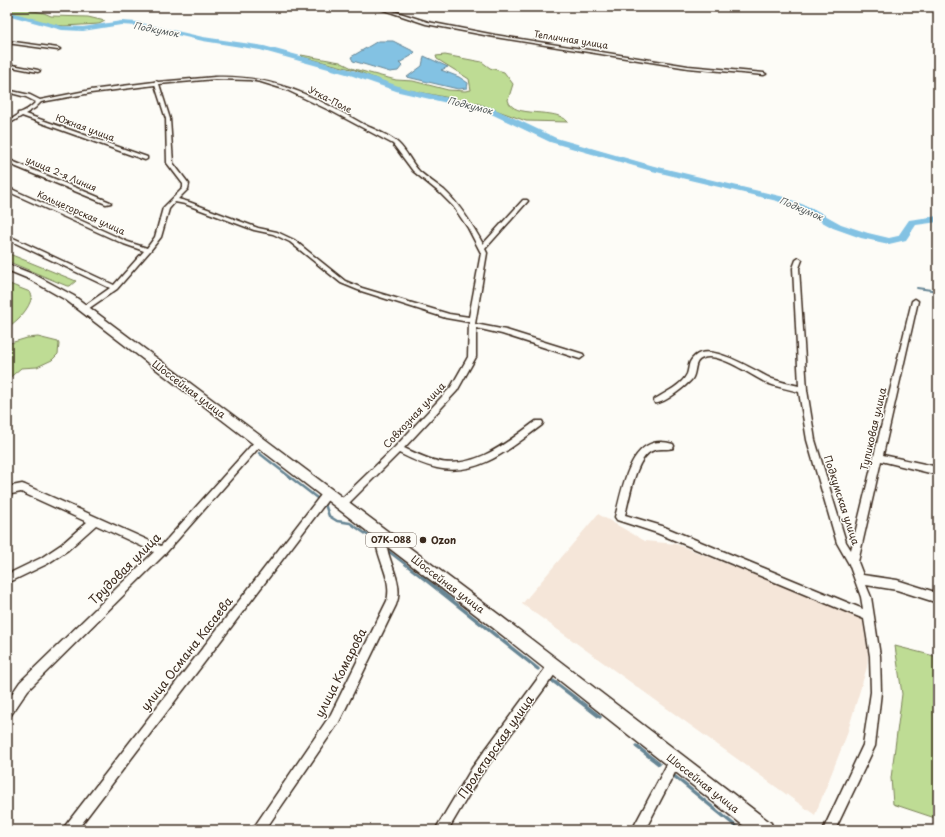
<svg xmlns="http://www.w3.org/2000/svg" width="945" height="837" font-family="'Playpen Sans',sans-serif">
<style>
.built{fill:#f5e6d9}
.green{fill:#bedc94;stroke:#7c8359}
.water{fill:#83c2e3;stroke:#668594}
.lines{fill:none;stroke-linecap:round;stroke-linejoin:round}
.stream-far2{stroke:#668594;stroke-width:2}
.stream-far1{stroke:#668594;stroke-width:2.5}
.stream{stroke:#668594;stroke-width:3.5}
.river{fill:#83c2e3;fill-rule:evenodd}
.minor-casing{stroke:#3b2a1e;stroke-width:3}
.primary-casing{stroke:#3b2a1e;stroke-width:3}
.minor{fill:#fdfcf7;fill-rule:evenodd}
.primary{fill:#fdfcf7;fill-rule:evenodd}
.poi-dot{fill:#3b2a1e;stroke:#fdfcf7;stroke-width:1.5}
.labels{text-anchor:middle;stroke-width:3;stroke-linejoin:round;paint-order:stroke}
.far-water-label{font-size:9px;font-style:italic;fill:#515859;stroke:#fdfcf7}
.far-street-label{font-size:9px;fill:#3b2a1e;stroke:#fdfcf7}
.shield{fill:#fdfcf7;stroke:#75695f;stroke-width:1}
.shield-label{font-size:9px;font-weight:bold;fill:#3b2a1e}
.street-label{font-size:10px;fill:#3b2a1e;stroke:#fdfcf7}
.poi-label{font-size:10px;font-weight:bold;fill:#3b2a1e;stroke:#fdfcf7;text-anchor:start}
.near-street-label{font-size:12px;fill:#3b2a1e;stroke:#fdfcf7}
</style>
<rect width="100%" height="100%" fill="#fdfcf7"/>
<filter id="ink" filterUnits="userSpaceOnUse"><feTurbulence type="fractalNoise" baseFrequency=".025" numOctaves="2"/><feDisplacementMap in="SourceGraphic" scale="8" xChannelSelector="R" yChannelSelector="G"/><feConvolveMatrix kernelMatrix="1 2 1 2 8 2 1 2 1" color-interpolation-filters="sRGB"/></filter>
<g filter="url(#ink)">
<path class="built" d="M598,514L645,541L676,544L862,617L868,654L867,667L846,737L815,815L522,604Z"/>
<g class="green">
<path d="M7,7H43L29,10L44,13L51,16L88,17L105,21L99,24L64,26L54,25L7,12Z"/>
<path d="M301,55L340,62L354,69L396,80L413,81L448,90L465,91L471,90L469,79L437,59L436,56L445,55L482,62L490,68L504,72L513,84L508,100C513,120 556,106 568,122L526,121L476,103L398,88L355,70L303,57Z"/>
<path d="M7,253L76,281L70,286H67L7,261Z"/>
<path d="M7,283L30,292L32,296C29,310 18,320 7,328Z"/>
<path d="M38,337L58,342L59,344L58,354L52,360L37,367L21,368L7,380V344L27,338Z"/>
<path d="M895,646L938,657V819L893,804L891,778L902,694Z"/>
</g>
<g class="water">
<path d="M378,41H393L415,52L411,56L399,63L402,66L398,71L390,72L353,61L351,57Z"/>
<path d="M424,56L448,67L441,70L459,77L468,83L467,88L458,89L407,77L422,66Z"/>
</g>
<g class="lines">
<path class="stream-far2" d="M917,288L938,291"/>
<g class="stream-far1">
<path d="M259,453L317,498"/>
<path d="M325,504L329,516L337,521L350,523L376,541"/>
<path d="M387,550L423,578"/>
</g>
<g class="stream">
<path d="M422,577L538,669"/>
<path d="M553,681L600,717"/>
<path d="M636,746L659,764"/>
<path d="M674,776L738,828"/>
</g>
<path class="river" d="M7,11L62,26L83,27L121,21L137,22L203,37L264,46L356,71L404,88L493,108L556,138L654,166L784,197L814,209L841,224L868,233L889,238L898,236L909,220L938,216V222L916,225L906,240L889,244L861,238L833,228L806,213L777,201L648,170L550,142L487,112L399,92L350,75L260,50L203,41L137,26L121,25L83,31L62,30L7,15Z"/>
<defs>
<g id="minor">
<path d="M375,7H381L428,22L495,35L688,66L764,73L766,74L764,75L688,68L495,37L426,24Z"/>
<path d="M7,41L58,48L60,49L58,50L7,43Z"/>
<path d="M7,64L38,70L40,71L38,72L7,66Z"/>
<path d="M215,77C273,75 313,96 363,124C373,129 389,135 398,143C407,151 411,163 420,172C427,178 436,184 444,190C460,205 472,224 483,244L523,200H527L528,201L485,249L487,253L475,324L506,330L583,354L584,356L580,359L502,334L476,328V357L457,391L404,448C413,452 423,457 433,460C473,472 506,443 536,421H542L543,423L542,425C511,448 478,477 437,468C423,465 411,459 399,453L345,507L342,508L339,507L338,504L339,501L395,447L451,387L468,357L469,322L446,318L358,290L341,283L290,242L273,234L254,230L185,204L175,202L169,209L161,237L150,251L117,289L85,311L82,309L83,307L110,288L7,239V235L9,236L114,285L144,251L124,244L7,191V187L128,242L147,248L155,237L163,208L183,188V184L167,163L166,119L155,85L91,93L41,102L35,108L25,114L147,157V159L145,160L22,116L7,125V122L18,115V113C25,112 32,106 36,102L26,97L7,92V90L30,95L40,100L91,90L154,82L156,81L158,82ZM215,79L250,80L261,82L287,90L333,112L393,144L413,171L440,193L453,206L468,228L481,253L469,317L449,314L362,288L345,281L294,240L277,232L258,228L189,202L178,199L188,189L189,184L173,163L170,119L159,84Z"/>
<path d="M7,159L110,202L111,203L106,204L7,163Z"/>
<path d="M799,258L802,260L799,268L807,390L815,440L846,542L851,550L912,301L915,299L918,301L883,455L938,467V475L881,461L858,562L863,575L897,580L938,593V603L897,590L866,585L871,597L880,656L881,692L875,746L835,830H823L863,745L871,692L870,656L864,619L657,533L617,520L615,517C623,489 630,430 673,444L674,446L673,448C667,450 660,448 654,450C635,456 630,498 625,515L662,526L863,609L861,597L849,564L837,543L807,440L799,392C789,389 777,387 767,383C752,376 719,352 703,358C693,361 697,372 692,379C687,385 663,405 655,403L654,401L655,399C665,393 682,385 687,374C690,366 687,363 695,356C712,342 756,372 772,379C781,382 790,384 799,386L793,268L796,260Z"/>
<path d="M259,439L262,440L263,442L262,444L165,554L28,690L11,715L7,717V701L20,682L154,552L96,525L68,550L47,564L14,580L11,581L8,580V574L41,558L62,544L87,522L21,492L7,495V487L22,484L25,485L161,546L256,440Z"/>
<path d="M327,490L330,491L331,494L330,497L77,830H63L65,826L324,491Z"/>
<path d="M389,535L392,536L394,539L387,548C391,568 404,585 396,605L339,722L265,830H252L331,714L387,601C392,581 381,566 377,547L386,536Z"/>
<path d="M554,661L558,662L559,666L558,670L480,776L448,830H435L472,768L550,662Z"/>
<path d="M675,755L679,757L681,761L645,830H632L671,757Z"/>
</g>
<path id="primary" d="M7,264L35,275L74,296L502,617L771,823L773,830H749L492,627L66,300L29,279L7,270Z"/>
</defs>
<use href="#minor" class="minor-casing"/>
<use href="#primary" class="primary-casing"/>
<use href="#minor" class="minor"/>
<use href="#primary" class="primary"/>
</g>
</g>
<circle class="poi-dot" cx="423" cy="540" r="4"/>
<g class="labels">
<g class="far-water-label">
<text transform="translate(156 30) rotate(11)" y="3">Подкумок</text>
<text transform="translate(470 106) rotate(14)" y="3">Подкумок</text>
<text transform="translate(801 209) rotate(23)" y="3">Подкумок</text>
</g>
<g class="far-street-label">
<text transform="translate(571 40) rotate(9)" y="3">Тепличная улица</text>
<text transform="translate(330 100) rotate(27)" y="3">Утка-Поле</text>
<text transform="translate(85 128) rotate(20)" y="3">Южная улица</text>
<text transform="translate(61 174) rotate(23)" y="3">улица 2-я Линия</text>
<text transform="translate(81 213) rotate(24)" y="3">Кольцегорская улица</text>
</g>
<rect class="shield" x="366" y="533" width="50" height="14" rx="3"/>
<g class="shield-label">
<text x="391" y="543">07К-088</text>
</g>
<g class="street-label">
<text transform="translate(189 389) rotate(37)" y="4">Шоссейная улица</text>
<text transform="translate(414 415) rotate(-47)" y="4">Совхозная улица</text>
<text transform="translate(873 429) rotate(-77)" y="4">Тупиковая улица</text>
<text transform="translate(842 500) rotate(72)" y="4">Подкумская улица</text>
<text transform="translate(448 584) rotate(37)" y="4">Шоссейная улица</text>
<text transform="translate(703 783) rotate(38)" y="4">Шоссейная улица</text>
</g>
<g class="poi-label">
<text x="431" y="544">Ozon</text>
</g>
<g class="near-street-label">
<text transform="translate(125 569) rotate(-45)" y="4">Трудовая улица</text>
<text transform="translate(187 654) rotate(-52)" y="4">улица Османа Касаева</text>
<text transform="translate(341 673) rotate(-63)" y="4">улица Комарова</text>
<text transform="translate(496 747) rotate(-55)" y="4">Пролетарская улица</text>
</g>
</g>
<rect width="945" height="837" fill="none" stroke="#fdfcf7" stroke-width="24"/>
<rect x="12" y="12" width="921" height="813" fill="none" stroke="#3b2a1e" stroke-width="1.5" filter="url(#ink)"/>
</svg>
